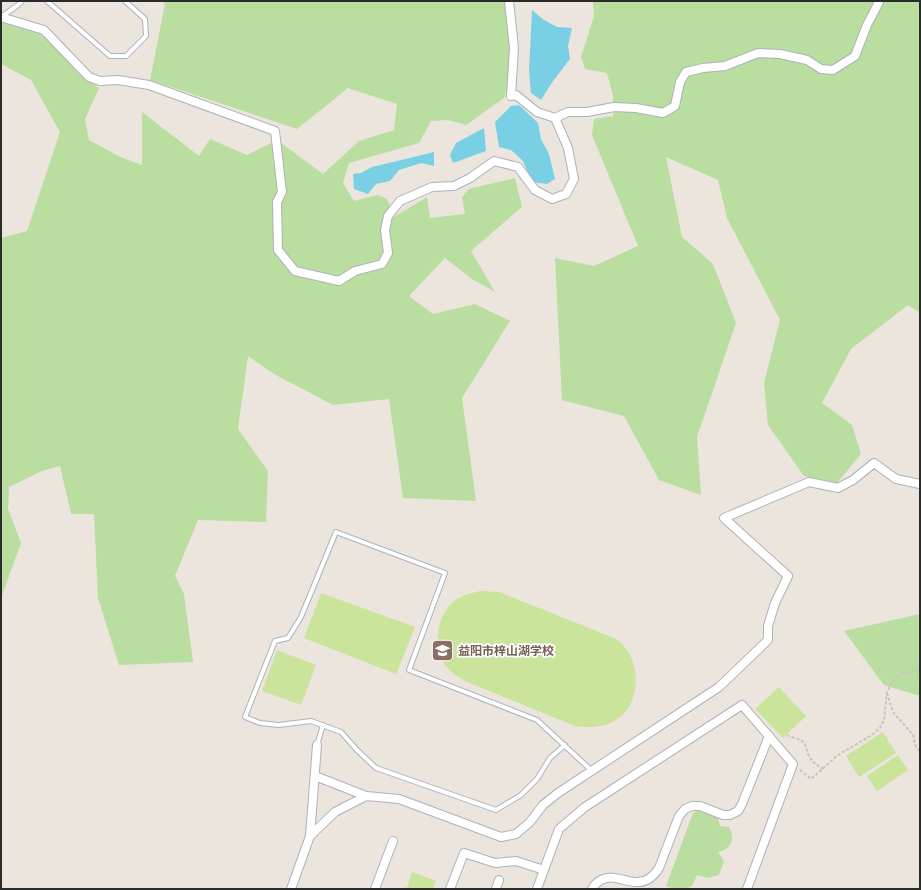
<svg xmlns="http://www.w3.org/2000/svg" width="921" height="890" font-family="'Fira Sans Condensed','Noto Sans SC',sans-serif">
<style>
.green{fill:#b9de9f}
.pitch{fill:#cae49b}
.water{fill:#79d0e5}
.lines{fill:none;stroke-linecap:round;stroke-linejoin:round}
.lane-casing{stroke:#aeb1ba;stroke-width:6}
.street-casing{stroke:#aeb1ba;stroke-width:10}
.path{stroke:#c4c4c4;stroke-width:2;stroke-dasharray:3 2;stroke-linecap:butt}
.lane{stroke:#fff;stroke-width:4}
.street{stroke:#fff;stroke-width:8}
.labels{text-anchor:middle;stroke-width:3.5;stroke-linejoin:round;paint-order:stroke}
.education-label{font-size:12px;font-weight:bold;fill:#785e54;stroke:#fff;text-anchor:start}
</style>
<rect width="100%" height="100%" fill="#ebe5de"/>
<g class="green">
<path d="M162,1H512L517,64L504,98L466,125L448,120L431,121L419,143L349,163L343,183L354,201L377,195L387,199L394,217L427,197L430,218L465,214L462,197L469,189L515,178L522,207L471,251L495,292L472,279L445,258L409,296L433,314L475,304L510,321L462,398L476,501L403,498L389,399L333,405L274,374L248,356L238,429L268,471L266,522L198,520L175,576L184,594L193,662L119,665L98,598L94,514H71L60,466L42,471L9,487L8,509L21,543L1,598V238L27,231L60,132L31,80L1,64V21L24,23L56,46L75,69L99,88L85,119L89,140L120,157L142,165V112L199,156L210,139L247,155L277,140L323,174L359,141L394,130L397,104L348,88L297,129L150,80L165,4Z"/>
<path d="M593,1H920V313L908,305L851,349L822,403L852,425L861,454L837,483L804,476L768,425L764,383L780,320L727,218L718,180L666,157L682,237L713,264L736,323L697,437L701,495L659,480L624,416L562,400L555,258L594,266L638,246L592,135L594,119L613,116V96L607,73L585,69L581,57L594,16Z"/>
<path d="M920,614V696L884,685L844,631Z"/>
<path d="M700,810L718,818L720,826L729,827C733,834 734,843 727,848C725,850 721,851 718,852L724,861L719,875L707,878L697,875L692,886C683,890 675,890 666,886L693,813Z"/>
</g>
<g class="pitch">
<path d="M481,591L499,592L609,636C613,638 619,640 622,644C641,663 641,701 619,718C606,728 590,728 575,726L467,682C458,677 451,673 445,665C443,663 442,660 441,657C435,639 437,619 451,604C458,596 471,593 481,591Z"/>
<path d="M321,593L415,627L396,674L304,638Z"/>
<path d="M277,650L316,665L301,705L262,691Z"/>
<path d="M779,687L806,716L783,738L755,709Z"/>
<path d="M883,732L896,753L859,777L846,756Z"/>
<path d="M898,755L908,770L877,791L867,776Z"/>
<path d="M412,872L436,881L433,889H403L404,887L407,888Z"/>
</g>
<g class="water">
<path d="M532,10L544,20L557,27L572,28L568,46L570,59L553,81L541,100L531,93L529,71Z"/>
<path d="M519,105L538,123L541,139L549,154L555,179L547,184L532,182L523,161L511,150L499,147L495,122L511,106Z"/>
<path d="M484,128L486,151L453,163L450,155L456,143Z"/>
<path d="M434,152V166L421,163L399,170L390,181L376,184L368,194L354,189L353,174L361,173L372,167Z"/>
</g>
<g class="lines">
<defs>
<g id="lane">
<path d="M47,1L110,56H126L146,36L145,19L125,1"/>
<path d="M1,17L18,5L22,1"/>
<path d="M317,745L323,725"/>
<path d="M565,745L550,758L537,779L521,795L496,810L376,768L357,750L341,732L311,721L279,725L260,723L245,717L275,641L288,638L301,617L336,532L445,573L409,670L537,720L592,771"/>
</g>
<g id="street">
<path d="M509,1L514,48L511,96L516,95L537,112L555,118L568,112H587L614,107L636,108L663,113L675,106L680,82L686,72L703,68L725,66L758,53L780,54L807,60L821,69L833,70L855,56L867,25L879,2L878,1"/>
<path d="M1,17L44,30L89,77L100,81L118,80L149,85L275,131L282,192L277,202L278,250L295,271L339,281L355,271L382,264L388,253L385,230L388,216L400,201L432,187L454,186L470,178L494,161L518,167L535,190L552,199L566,194L574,179L568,148L555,118"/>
<path d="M315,776L366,796"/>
<path d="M310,836L317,745"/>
<path d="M291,889L310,836L335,812L366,796L399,799L501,837L516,834L530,822L543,805L558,793L719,687L768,640V626L775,603L788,576L724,518L809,482L838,488L853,480L874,463L896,479L920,484"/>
<path d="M375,889L393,841"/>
<path d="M450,889L464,853L495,863L516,861L544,870"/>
<path d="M496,889L499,880"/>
<path d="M537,889L559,829L585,807L742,705L793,764L747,889"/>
<path d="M592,889C594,885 597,882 601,880C613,874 623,881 635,882C646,883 654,876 659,868L679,816L685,809L692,806H700L723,815H730L738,811L742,804L769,736"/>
</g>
</defs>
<use href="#lane" class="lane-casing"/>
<use href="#street" class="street-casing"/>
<g class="path">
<path d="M887,693L893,712L913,735L916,747L920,751"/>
<path d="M787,735C792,738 798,738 802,741C807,745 806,751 809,756C812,762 817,765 823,769"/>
<path d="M800,770L811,779L838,755L872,735L880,728L884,720L887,692L893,681L900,674L920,670"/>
</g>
<use href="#lane" class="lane"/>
<use href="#street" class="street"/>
</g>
<defs>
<symbol id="school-square" viewBox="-11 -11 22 22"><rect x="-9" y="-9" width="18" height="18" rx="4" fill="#8d6e63" stroke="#fff"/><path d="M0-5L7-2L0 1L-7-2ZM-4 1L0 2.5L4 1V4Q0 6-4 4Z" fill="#fff"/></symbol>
</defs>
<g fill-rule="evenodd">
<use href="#school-square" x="430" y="638" width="25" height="25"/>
</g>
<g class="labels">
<g class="education-label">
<text x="458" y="655">益阳市梓山湖学校</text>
</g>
</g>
<rect width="921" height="890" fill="none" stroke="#2b2b2b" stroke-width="4"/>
</svg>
